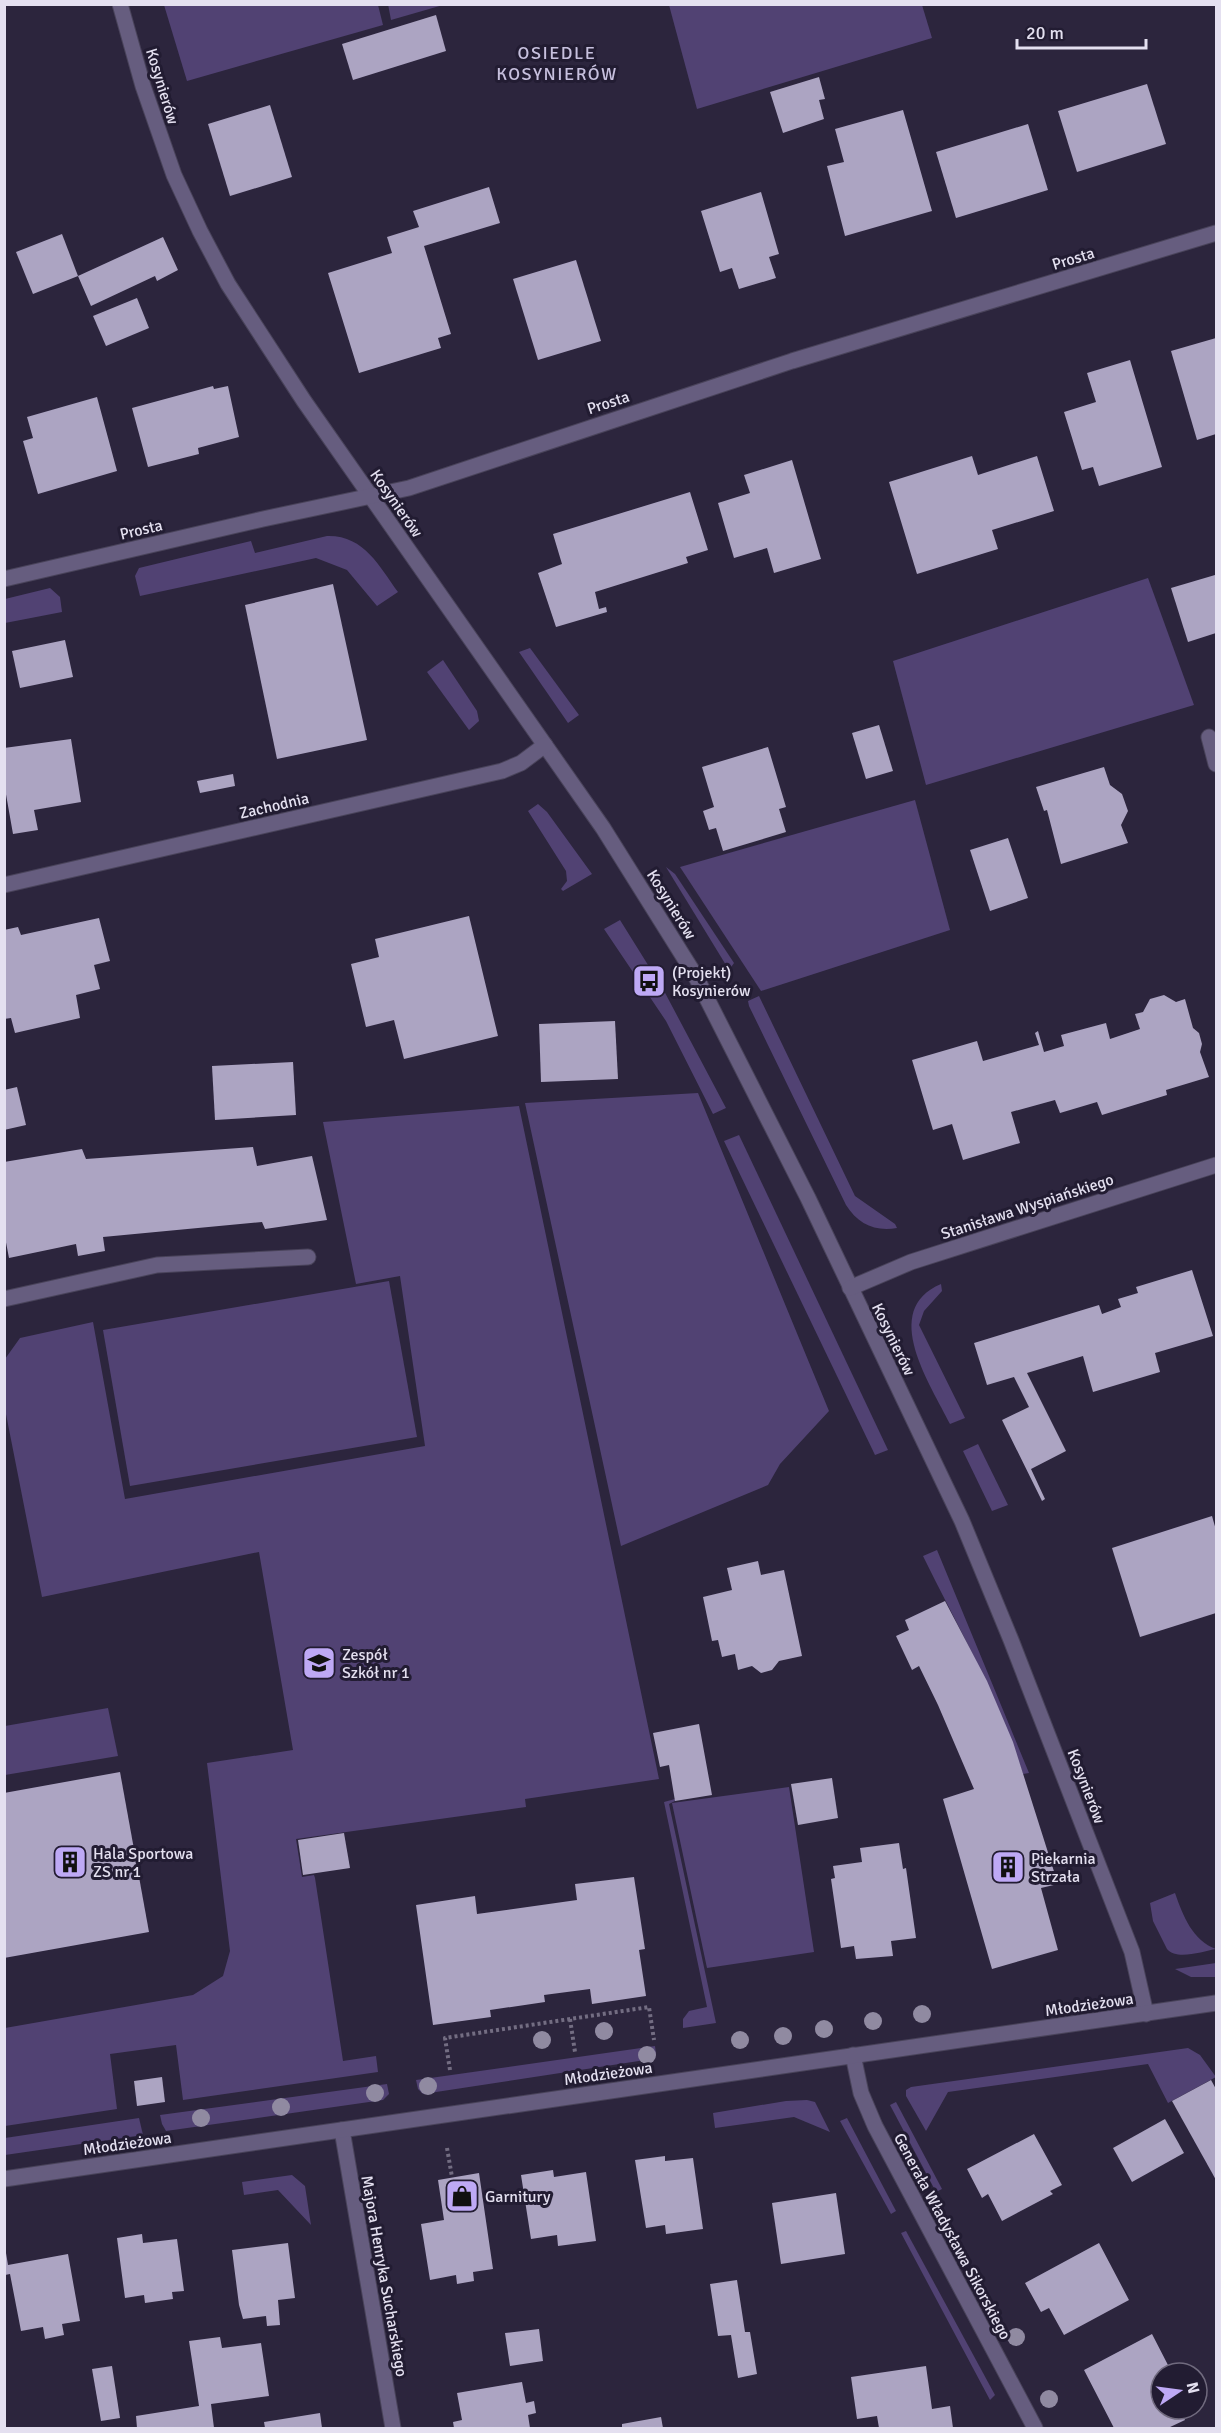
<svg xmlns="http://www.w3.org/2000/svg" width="1221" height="2433" font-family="Signika,sans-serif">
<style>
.green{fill:#514273}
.building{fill:#aca4c2}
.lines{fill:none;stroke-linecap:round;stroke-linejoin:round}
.lane-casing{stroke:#49435a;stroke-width:17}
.street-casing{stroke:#49435a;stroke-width:17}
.path{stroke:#736d82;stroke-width:4;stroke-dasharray:3 3;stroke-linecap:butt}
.lane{stroke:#665d7f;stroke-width:15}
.street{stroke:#665d7f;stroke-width:15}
.tree{fill:#908aa1}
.labels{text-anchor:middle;stroke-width:6;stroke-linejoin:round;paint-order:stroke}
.street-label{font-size:16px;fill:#e4e0f0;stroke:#221c32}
.poi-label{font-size:16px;fill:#e4e0f0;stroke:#221c32;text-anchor:start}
.neighbourhood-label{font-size:18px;letter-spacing:1.5px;fill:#c7c0de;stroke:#221c32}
</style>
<rect width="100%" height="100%" fill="#2c253d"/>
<g class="green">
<path d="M388,4H443V5L391,20Z"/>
<path d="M164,5H378L383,25L187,81Z"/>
<path d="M669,5H922L932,38L697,109Z"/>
<path d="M327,536C364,535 379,566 398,592L377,606L347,570L316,558L140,596L135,576L139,568L251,541L255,553Z"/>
<path d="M1148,578L1194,705L926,785L893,661Z"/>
<path d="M50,588L60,597L62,612L5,623V599Z"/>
<path d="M530,648L579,715L568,723L519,652Z"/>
<path d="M443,660L477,711L479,721L469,730L427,672Z"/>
<path d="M915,800L950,930L761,991L680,867Z"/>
<path d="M538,804L547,812L592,874L563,891L561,889L567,881L566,871L528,811Z"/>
<path d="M666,867L675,874L734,963L729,970Z"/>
<path d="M620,920L663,989L726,1108L713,1114L666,1021L604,929Z"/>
<path d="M759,996L855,1196L895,1224L897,1228C875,1232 858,1224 846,1205L749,1006L748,1001Z"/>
<path d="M698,1093L829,1411L780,1464L768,1485L621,1546L525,1103Z"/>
<path d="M519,1106L659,1779L525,1799L526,1807L296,1839L302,1877L314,1875L315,1878L343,2061L376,2056L378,2072L183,2100L176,2045L110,2054L117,2109L5,2126V2028L193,1995L223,1976L230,1951L207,1763L293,1750L259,1552L42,1597L5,1409V1359L20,1338L93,1322L125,1499L425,1446L400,1276L356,1284L323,1122Z"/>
<path d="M739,1135L888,1450L875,1455L724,1141Z"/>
<path d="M389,1281L417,1437L130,1486L103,1330Z"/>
<path d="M941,1284L942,1291L924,1311L919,1325L965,1418L950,1424C931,1385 879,1310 941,1284Z"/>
<path d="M978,1444L1008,1505L992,1511L963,1451Z"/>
<path d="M937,1550L1029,1773L1023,1774C998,1697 959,1629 923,1556Z"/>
<path d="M108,1708L118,1756L5,1775V1726Z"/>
<path d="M789,1787L814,1952L707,1968L672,1803Z"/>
<path d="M675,1799V1801L669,1804L716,2023L683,2028V2019L689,2011L707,2007L664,1802Z"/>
<path d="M1175,1893C1183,1916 1193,1941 1216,1949C1203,1951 1177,1961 1167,1949L1153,1921L1150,1903Z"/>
<path d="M1216,1963V1977H1191L1175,1969Z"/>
<path d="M655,2046L656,2054L652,2059L423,2094L418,2089L416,2080Z"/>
<path d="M1188,2048L1200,2055L1216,2077L1168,2103L1148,2064L948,2092L926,2131L906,2096V2090L911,2087Z"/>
<path d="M387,2084L389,2094L383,2100L166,2131L162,2124L160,2115Z"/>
<path d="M807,2100L815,2102L830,2132L794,2117L715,2128L713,2113L786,2101Z"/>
<path d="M896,2102L942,2189L936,2192L890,2105Z"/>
<path d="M139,2118L143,2135L5,2155V2138Z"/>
<path d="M847,2118L896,2211L891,2214L840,2121Z"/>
<path d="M292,2175L305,2186L311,2225L278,2190L244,2195L242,2182Z"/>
<path d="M906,2231L995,2395L990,2400L901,2233Z"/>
</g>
<g class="building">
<path d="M436,15L446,51L353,80L342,44Z"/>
<path d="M819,77L825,99L819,100L824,119L783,133L770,92Z"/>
<path d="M1147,84L1166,144L1077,172L1058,111Z"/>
<path d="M270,105L292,177L230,196L208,124Z"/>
<path d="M903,110L932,211L845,236L827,166L844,162L835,129Z"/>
<path d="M1028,124L1048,190L956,218L936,152Z"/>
<path d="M489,187L500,223L424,246L451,334L438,338L441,348L359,373L328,273L392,253L387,237L419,227L413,211Z"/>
<path d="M761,192L779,254L769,257L776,278L739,289L732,268L720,272L701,211Z"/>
<path d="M62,234L78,276L33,294L16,252Z"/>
<path d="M163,237L178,270L157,281L155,276L91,306L78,276Z"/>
<path d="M576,260L601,341L538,360L513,279Z"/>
<path d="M137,298L149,328L106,346L93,316Z"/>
<path d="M1216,338V434L1197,440L1171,351Z"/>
<path d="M1130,360L1162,467L1099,486L1093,467L1082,470L1064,412L1096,402L1087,373Z"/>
<path d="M213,386L214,389L228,386L239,437L198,448L199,454L148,467L132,408Z"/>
<path d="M97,397L117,471L38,494L23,441L33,438L27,417Z"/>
<path d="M972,456L978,475L1037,456L1054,511L992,530L998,549L917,574L889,482Z"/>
<path d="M792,460L821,559L774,573L767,548L734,558L718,503L750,493L744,475Z"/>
<path d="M690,492L708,550L686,557L688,563L595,592L599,609L606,607L607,612L556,627L538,573L562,564L553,534Z"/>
<path d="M1215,575L1216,633L1188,642L1171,588Z"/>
<path d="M333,584L367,740L277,759L245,605Z"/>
<path d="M65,640L73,677L20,688L12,651Z"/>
<path d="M879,725L893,771L866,779L852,733Z"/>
<path d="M71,739L81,802L34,810L38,830L13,834L4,783V748Z"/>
<path d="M768,747L786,807L779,809L786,832L723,851L716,828L709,830L703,811L714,807L702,767Z"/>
<path d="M1104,767L1110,785L1122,794L1128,811L1121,825L1128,843L1061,864L1047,810L1044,811L1036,787Z"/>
<path d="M233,774L235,786L200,793L197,781Z"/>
<path d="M1008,838L1028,898L990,911L970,850Z"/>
<path d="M469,916L498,1036L404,1059L394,1020L366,1027L351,964L379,957L375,939Z"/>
<path d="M99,918L110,961L94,965L100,989L76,995L80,1018L15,1033L11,1018L4,1019V930L18,927L21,935Z"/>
<path d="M1164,995L1176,1002L1185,999L1193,1028L1199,1033L1202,1044L1200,1052L1209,1077L1166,1090L1167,1095L1102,1115L1097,1102L1060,1113L1055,1100L1011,1112L1020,1143L963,1160L952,1124L933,1130L912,1060L977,1041L983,1061L1039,1045L1035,1033L1038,1031L1044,1052L1064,1046L1061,1035L1106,1023L1110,1039L1140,1029L1135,1014L1143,1012L1150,999Z"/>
<path d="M615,1021L618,1079L541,1082L539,1024Z"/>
<path d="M293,1062L296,1115L215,1120L212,1066Z"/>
<path d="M17,1087L26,1125L4,1130V1090Z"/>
<path d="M253,1147L257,1166L312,1156L327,1220L265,1229L262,1222L103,1237L105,1251L78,1256L76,1244L9,1258L4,1232V1162L82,1149L86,1159Z"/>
<path d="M1192,1270L1213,1336L1155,1353L1160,1372L1093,1392L1083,1356L1027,1373L1066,1451L1031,1469L1045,1499L1042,1501L1002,1420L1029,1407L1014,1377L987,1385L974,1343L1099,1305L1102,1314L1121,1307L1118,1299L1138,1293L1136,1287Z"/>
<path d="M1212,1516L1216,1530V1613L1140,1637L1112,1548Z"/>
<path d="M758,1561L761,1575L784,1570L802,1656L779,1661L772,1670L761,1673L752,1666L738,1670L735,1654L722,1657L718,1640L712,1641L703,1597L732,1590L727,1568Z"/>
<path d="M945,1601L987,1681L1013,1742L1058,1884L1041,1888L1058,1950L992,1969L943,1799L974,1789L938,1705L919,1666L912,1670L896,1636L909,1630L905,1620Z"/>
<path d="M699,1724L712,1795L675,1801L669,1765L660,1767L653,1733Z"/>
<path d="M120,1772L149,1932L4,1958V1793Z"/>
<path d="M832,1778L838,1818L798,1825L791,1784Z"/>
<path d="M344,1833L350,1868L303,1875L298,1840Z"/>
<path d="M899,1843L903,1869L906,1868L916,1938L891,1941L893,1956L856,1959L854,1946L841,1948L831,1879L835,1878L833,1866L862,1862L860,1848Z"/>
<path d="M634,1877L645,1949L639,1950L646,1996L592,2004L590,1989L544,1995L545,2002L490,2010L491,2017L433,2025L416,1905L475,1896L477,1914L577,1900L575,1884Z"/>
<path d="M162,2077L165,2102L137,2106L134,2081Z"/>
<path d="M1211,2080L1216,2089V2180L1172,2101Z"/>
<path d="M1165,2119L1184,2153L1132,2182L1113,2148Z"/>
<path d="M1034,2134L1062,2185L1050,2191L1053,2194L1002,2221L988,2194L982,2198L967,2169Z"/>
<path d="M665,2156V2161L693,2158L703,2229L666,2234L665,2225L646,2228L635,2160Z"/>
<path d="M553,2170L554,2177L586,2172L596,2241L558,2246L557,2235L531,2239L521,2175Z"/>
<path d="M479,2173L493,2269L473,2272L474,2281L457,2284L456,2275L430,2280L421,2224L444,2220L438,2180Z"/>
<path d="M836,2193L845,2254L781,2264L772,2203Z"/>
<path d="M142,2234L143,2243L177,2239L184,2291L172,2292L173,2299L145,2303L144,2295L125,2298L117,2238Z"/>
<path d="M288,2243L295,2298L278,2300L280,2325L267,2326L266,2316L243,2319L239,2305L232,2250Z"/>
<path d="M1099,2243L1129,2300L1064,2335L1049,2308L1041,2312L1025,2283Z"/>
<path d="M5,2247L8,2265L68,2254L80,2321L62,2324L64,2335L45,2339L43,2327L21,2331L10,2274L5,2275Z"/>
<path d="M737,2280L745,2332H750L757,2374L738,2378L731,2335L718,2336L710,2284Z"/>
<path d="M539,2329L543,2361L510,2366L505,2333Z"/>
<path d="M1152,2334L1169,2367L1161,2373V2409H1180L1185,2420L1168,2428H1114L1084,2370Z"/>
<path d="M220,2337L222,2348L261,2343L269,2396L211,2404L214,2428H137L136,2416L199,2406L189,2341Z"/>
<path d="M112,2366L120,2418L101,2421L92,2369Z"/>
<path d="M926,2366L932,2409L950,2406L953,2428H879L877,2416L857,2419L851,2377Z"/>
<path d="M522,2382L526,2403L534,2401L536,2413L528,2415L530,2428H454L453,2422L462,2420L457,2393Z"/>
<path d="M320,2413L322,2428H265L264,2422Z"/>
<path d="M661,2417L663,2428H622V2424Z"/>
</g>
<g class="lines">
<defs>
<path id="lane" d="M4,1299L157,1265L308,1257"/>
<g id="street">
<path d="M120,4L143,86L174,175L200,231L228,284L304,401L603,828L695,975L808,1198L962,1521L1011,1640L1132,1952L1146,2014"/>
<path d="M4,579L263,519L409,488L792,361L1216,233"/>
<path d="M1209,737L1216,764"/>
<path d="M4,885L502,771L521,763L545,745"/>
<path d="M850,1288L911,1262L1216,1165"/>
<path d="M853,2055L861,2093L875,2126L1035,2428"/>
<path d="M342,2130L393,2428"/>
<path d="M4,2179L1216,2003"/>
</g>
</defs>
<use href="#lane" class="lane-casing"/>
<use href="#street" class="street-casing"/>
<g class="path">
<path d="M570,2019L575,2052"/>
<path d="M450,2070L445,2038L649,2007L654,2040"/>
<path d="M447,2148L452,2177"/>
</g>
<use href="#lane" class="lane"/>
<use href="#street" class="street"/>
</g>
<g class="tree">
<circle cx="922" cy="2014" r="9"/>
<circle cx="873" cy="2021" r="9"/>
<circle cx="824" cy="2029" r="9"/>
<circle cx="604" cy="2031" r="9"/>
<circle cx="783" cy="2036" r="9"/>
<circle cx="542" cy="2040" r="9"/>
<circle cx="740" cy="2040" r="9"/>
<circle cx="647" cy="2055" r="9"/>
<circle cx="428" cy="2086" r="9"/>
<circle cx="375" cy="2093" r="9"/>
<circle cx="281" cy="2107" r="9"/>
<circle cx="201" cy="2118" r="9"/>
<circle cx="1016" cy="2337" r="9"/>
<circle cx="1049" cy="2399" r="9"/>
</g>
<defs>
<symbol id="bus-square" viewBox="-11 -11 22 22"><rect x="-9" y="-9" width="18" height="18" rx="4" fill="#bea9f5" stroke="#221c32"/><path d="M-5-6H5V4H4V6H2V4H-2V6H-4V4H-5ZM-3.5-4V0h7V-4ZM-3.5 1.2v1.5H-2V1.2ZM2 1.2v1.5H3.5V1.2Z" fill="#111"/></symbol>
<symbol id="school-square" viewBox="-11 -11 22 22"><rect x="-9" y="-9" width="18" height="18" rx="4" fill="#bea9f5" stroke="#221c32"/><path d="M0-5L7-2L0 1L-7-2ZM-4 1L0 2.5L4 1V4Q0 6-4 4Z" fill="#111"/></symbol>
<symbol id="building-square" viewBox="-11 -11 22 22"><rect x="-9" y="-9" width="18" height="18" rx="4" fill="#bea9f5" stroke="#221c32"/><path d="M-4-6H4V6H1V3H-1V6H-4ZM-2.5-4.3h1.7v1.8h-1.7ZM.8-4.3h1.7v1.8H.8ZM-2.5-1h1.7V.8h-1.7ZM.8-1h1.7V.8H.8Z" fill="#111"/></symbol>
<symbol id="shop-square" viewBox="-11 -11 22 22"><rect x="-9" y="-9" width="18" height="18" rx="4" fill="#bea9f5" stroke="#221c32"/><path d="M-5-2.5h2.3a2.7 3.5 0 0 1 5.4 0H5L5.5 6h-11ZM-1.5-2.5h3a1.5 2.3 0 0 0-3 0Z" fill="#111"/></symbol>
</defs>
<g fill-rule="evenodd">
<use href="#bus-square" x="630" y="962" width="38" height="38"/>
<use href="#school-square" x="300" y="1644" width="38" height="38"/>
<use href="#building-square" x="51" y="1843" width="38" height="38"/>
<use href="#building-square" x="989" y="1848" width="38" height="38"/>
<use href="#shop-square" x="443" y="2177" width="38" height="38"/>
</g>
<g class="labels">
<g class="street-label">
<text transform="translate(163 86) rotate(73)" y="6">Kosynierów</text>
<text transform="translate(1073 258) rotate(-17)" y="6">Prosta</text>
<text transform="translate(608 402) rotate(-18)" y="6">Prosta</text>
<text transform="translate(397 503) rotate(55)" y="6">Kosynierów</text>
<text transform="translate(141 529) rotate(-13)" y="6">Prosta</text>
<text transform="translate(274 805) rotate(-13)" y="6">Zachodnia</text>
<text transform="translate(672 904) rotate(58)" y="6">Kosynierów</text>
<text transform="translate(1027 1206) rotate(-18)" y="6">Stanisława Wyspiańskiego</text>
<text transform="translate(894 1339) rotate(64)" y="6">Kosynierów</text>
<text transform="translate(1087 1786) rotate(69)" y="6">Kosynierów</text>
<text transform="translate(1089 2004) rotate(-8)" y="6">Młodzieżowa</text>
<text transform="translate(608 2073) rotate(-8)" y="6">Młodzieżowa</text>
<text transform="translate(127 2143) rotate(-8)" y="6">Młodzieżowa</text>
<text transform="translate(953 2236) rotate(62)" y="6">Generała Władysława Sikorskiego</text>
<text transform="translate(385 2276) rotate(80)" y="6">Majora Henryka Sucharskiego</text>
</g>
<g class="poi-label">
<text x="672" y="978">(Projekt)<tspan x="672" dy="18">Kosynierów</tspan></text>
<text x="342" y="1660">Zespół<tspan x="342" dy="18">Szkół nr 1</tspan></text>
<text x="93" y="1859">Hala Sportowa<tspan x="93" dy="18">ZS nr 1</tspan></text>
<text x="1031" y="1864">Piekarnia<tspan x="1031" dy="18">Strzała</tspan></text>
<text x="485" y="2202">Garnitury</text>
</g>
<g class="neighbourhood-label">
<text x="557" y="59">OSIEDLE<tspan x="557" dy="21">KOSYNIERÓW</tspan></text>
</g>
</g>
<rect width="1221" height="2433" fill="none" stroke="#e4e0f0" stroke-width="12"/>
<g transform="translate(1179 2391) rotate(77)"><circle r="28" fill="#221c32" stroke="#706a7e" stroke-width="1.5"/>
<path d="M0-4.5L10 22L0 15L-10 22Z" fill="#bea9f5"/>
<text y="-9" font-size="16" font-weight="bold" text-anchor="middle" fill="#e4e0f0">N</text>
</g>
<path d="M1017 39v9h129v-9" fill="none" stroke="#e4e0f0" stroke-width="3"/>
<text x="1026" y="39" font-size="18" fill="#e4e0f0" stroke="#221c32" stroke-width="4.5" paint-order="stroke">20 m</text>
</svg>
